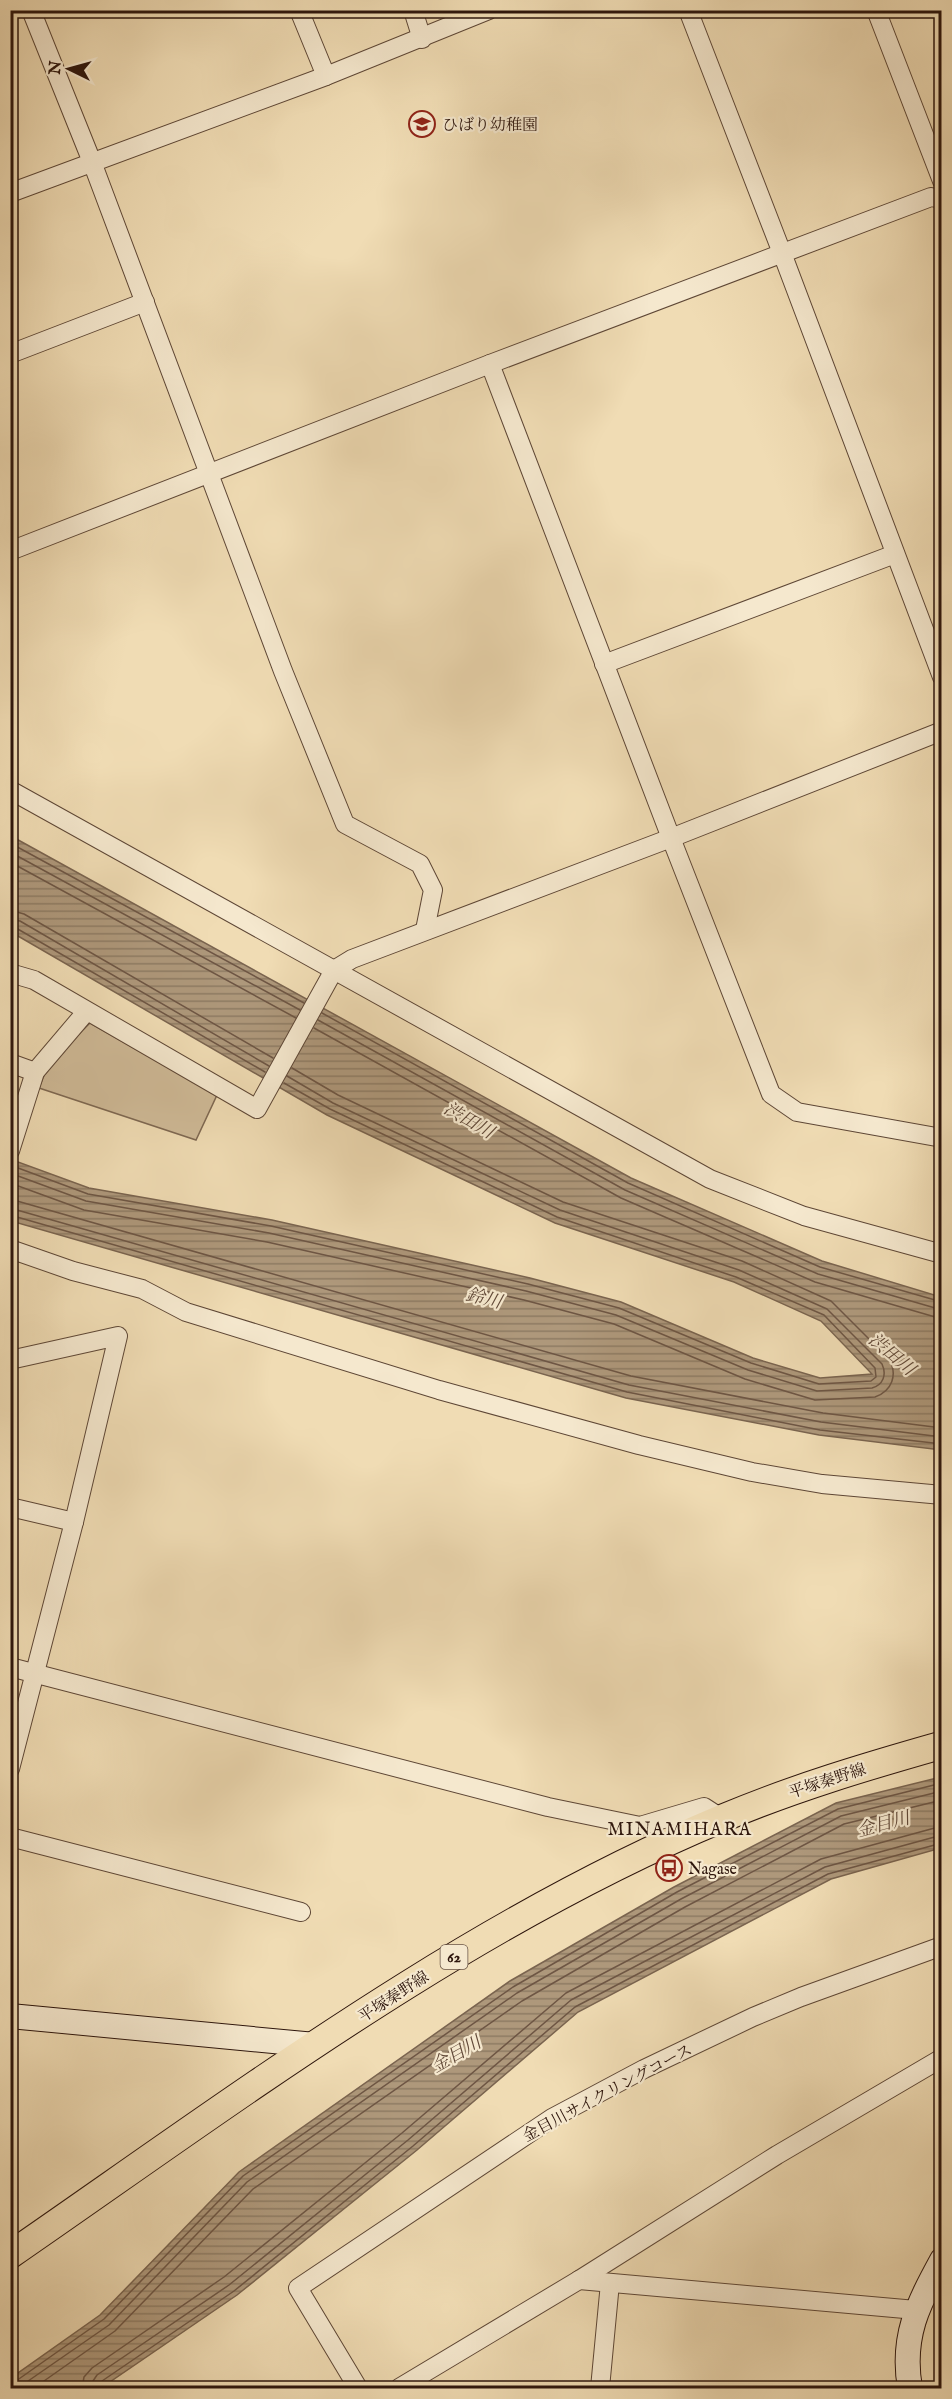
<svg xmlns="http://www.w3.org/2000/svg" width="952" height="2399" font-family="'IM FELL English','Noto Serif JP',serif">
<style>
.green{fill:#cfba97;stroke:#7e6852;stroke-width:1.5}
.water{fill:url(#water-rules);stroke:#7a644f;stroke-width:1.5}
.lines{fill:none;stroke-linecap:round;stroke-linejoin:round}
.shore{stroke:#6e5644;stroke-width:1.5}
.street-casing{stroke:#5e4736;stroke-width:20}
.secondary-casing{stroke:#2d150c;stroke-width:26}
.primary-casing{stroke:#2d150c;stroke-width:29}
.street{stroke:#f5e8ce;stroke-width:18}
.secondary{stroke:#f5e8ce;stroke-width:24}
.primary{stroke:#f0dcb4;stroke-width:27}
.labels{text-anchor:middle;stroke-width:4.5;stroke-linejoin:round;paint-order:stroke}
.shield{fill:#f5e8ce;stroke:#695446;stroke-width:1.5}
.shield-label{font-size:15px;font-weight:bold;fill:#2d150c}
.poi-label{font-size:16px;fill:#2d150c;stroke:#f5e8ce;text-anchor:start}
.street-label{font-size:16px;fill:#2d150c;stroke:#f5e8ce}
.water-label{font-size:18px;font-style:italic;fill:#614938;stroke:#f5e8ce}
.neighbourhood-label{font-size:18px;letter-spacing:1.5px;fill:#2d150c;stroke:#f5e8ce}
</style>
<defs>
<pattern id="water-rules" width="6" height="5" patternUnits="userSpaceOnUse" patternTransform="scale(1.5)"><rect width="6" height="5" fill="#ae987b"/><path d="M0 2.5h6" fill="none" stroke="#8e7b63"/></pattern>
</defs>
<rect width="100%" height="100%" fill="#f0dcb4"/>
<filter id="stains"><feTurbulence type="fractalNoise" baseFrequency=".00333" numOctaves="4"/><feColorMatrix values="0 0 0 0 .2 0 0 0 0 .09 0 0 0 0 .02 0 0 0 .5 -.17"/></filter>
<radialGradient id="worn" r=".72"><stop offset=".6" stop-color="#630" stop-opacity="0"/><stop offset="1" stop-color="#630" stop-opacity=".3"/></radialGradient>
<path class="green" d="M90,1023L217,1095L196,1140L39,1088L49,1063Z"/>
<g class="water">
<path d="M11,836L631,1178L822,1261L941,1297V1450L819,1435L626,1398L11,1221L10,1159L89,1188L272,1220L530,1278L621,1302L753,1358L820,1378L872,1374L821,1321L734,1282L555,1223L327,1115L11,932Z"/>
<path d="M941,1777V1848L831,1879L578,2012L417,2150L237,2295L101,2388H11V2378L100,2315L239,2172L510,1981L674,1887L836,1803Z"/>
</g>
<g class="lines">
<g class="shore">
<path d="M10,843L304,1003"/>
<path d="M10,852L300,1010"/>
<path d="M10,862L296,1018"/>
<path d="M10,910L24,914L273,1058"/>
<path d="M10,919L20,921L269,1066"/>
<path d="M10,927L16,928L265,1072"/>
<path d="M322,1013L628,1183L820,1267L942,1302"/>
<path d="M318,1020L625,1190L818,1274L942,1310"/>
<path d="M314,1028L621,1198L815,1282L942,1319"/>
<path d="M10,1165L88,1194L271,1226L528,1284L619,1308L751,1363L819,1384L871,1381L876,1377L875,1368L824,1315L736,1277L557,1217L330,1109L284,1083"/>
<path d="M10,1173L86,1201L269,1233L526,1291L616,1315L748,1370L817,1391L872,1388C883,1385 887,1375 882,1364L827,1309L739,1270L560,1210L333,1103L287,1076"/>
<path d="M10,1183L84,1210L267,1242L524,1300L614,1324L745,1379L815,1400L875,1397C892,1391 898,1375 889,1359L831,1301L742,1261L563,1202L338,1095L292,1068"/>
<path d="M10,1199L631,1376L823,1413L942,1428"/>
<path d="M10,1208L629,1385L821,1422L942,1437"/>
<path d="M10,1215L627,1392L820,1430L942,1444"/>
<path d="M10,2382L16,2381L104,2319L243,2176L513,1987L677,1892L838,1809L942,1783"/>
<path d="M18,2388L109,2325L247,2182L517,1993L681,1899L841,1816L942,1791"/>
<path d="M34,2388L115,2331L253,2189L522,2001L685,1907L844,1824L942,1800"/>
<path d="M82,2388L84,2377L92,2368L224,2277L402,2133L566,1993L821,1859L942,1826"/>
<path d="M91,2388L93,2381L97,2375L229,2285L408,2140L571,2000L825,1867L942,1835"/>
<path d="M99,2388L102,2381L234,2291L413,2146L575,2007L828,1874L942,1843"/>
</g>
<defs>
<g id="street">
<path d="M31,10L92,162L283,671L345,824L420,864L433,890L425,930"/>
<path d="M299,10L326,76"/>
<path d="M413,10L422,39"/>
<path d="M688,10L782,253L942,677"/>
<path d="M876,10L942,181"/>
<path d="M10,193L326,76L489,10"/>
<path d="M10,354L145,302"/>
<path d="M490,364L671,838L771,1094L797,1112L942,1138"/>
<path d="M10,551L490,364L931,197L942,199"/>
<path d="M604,664L895,554"/>
<path d="M10,790L710,1179L804,1216L942,1254"/>
<path d="M10,973L34,980L257,1109L334,970L352,959L671,838L942,731"/>
<path d="M10,1063L35,1072"/>
<path d="M10,1151L35,1072L86,1012"/>
<path d="M10,1249L73,1271L142,1289L186,1312L439,1390L639,1445L752,1472L822,1484L942,1495"/>
<path d="M10,1360L118,1336L74,1522L10,1769"/>
<path d="M10,1507L74,1522"/>
<path d="M10,1667L548,1807L640,1826L704,1807L721,1818"/>
<path d="M10,1837L301,1912"/>
<path d="M579,2280L916,2310"/>
<path d="M923,2293L942,2295"/>
<path d="M358,2388L298,2288L552,2118L644,2069L753,2017L801,1997L942,1946"/>
<path d="M399,2388L579,2280L777,2155L942,2058"/>
<path d="M600,2388L610,2283"/>
</g>
<g id="secondary">
<path d="M10,2016L315,2045"/>
<path d="M910,2388C901,2337 918,2304 942,2260"/>
</g>
<path id="primary" d="M10,2255C236,2099 468,1924 723,1818C794,1788 868,1766 942,1745"/>
</defs>
<use href="#street" class="street-casing"/>
<use href="#secondary" class="secondary-casing"/>
<use href="#primary" class="primary-casing"/>
<use href="#street" class="street"/>
<use href="#secondary" class="secondary"/>
<use href="#primary" class="primary"/>
</g>
<defs>
<symbol id="school-ring" viewBox="-11 -11 22 22"><circle r="9.5" fill="#f5e8ce" stroke="#8f2418" stroke-width="1.5"/><path d="M0-5L7-2L0 1L-7-2ZM-4 1L0 2.5L4 1V4Q0 6-4 4Z" fill="#8f2418"/></symbol>
<symbol id="bus-ring" viewBox="-11 -11 22 22"><circle r="9.5" fill="#f5e8ce" stroke="#8f2418" stroke-width="1.5"/><path d="M-5-6H5V4H4V6H2V4H-2V6H-4V4H-5ZM-3.5-4V0h7V-4ZM-3.5 1.2v1.5H-2V1.2ZM2 1.2v1.5H3.5V1.2Z" fill="#8f2418"/></symbol>
</defs>
<g fill-rule="evenodd">
<use href="#school-ring" x="407" y="109" width="30" height="30"/>
<use href="#bus-ring" x="654" y="1853" width="30" height="30"/>
</g>
<g class="labels">
<rect class="shield" x="440.5" y="1945" width="27" height="24" rx="4.5"/>
<g class="shield-label">
<text x="454" y="1962">62</text>
</g>
<g class="poi-label">
<text x="442" y="130">ひばり幼稚園</text>
<text x="688" y="1874">Nagase</text>
</g>
<g class="street-label">
<text transform="translate(827 1780) rotate(-18)" y="6">平塚秦野線</text>
<text transform="translate(393 1996) rotate(-33)" y="6">平塚秦野線</text>
<text transform="translate(607 2092) rotate(-28)" y="6">金目川サイクリングコース</text>
</g>
<g class="water-label">
<text transform="translate(469 1120) rotate(30)" y="6">渋田川</text>
<text transform="translate(484 1298) rotate(14)" y="6">鈴川</text>
<text transform="translate(892 1354) rotate(40)" y="6">渋田川</text>
<text transform="translate(883 1824) rotate(-15)" y="6">金目川</text>
<text transform="translate(456 2054) rotate(-30)" y="6">金目川</text>
</g>
<g class="neighbourhood-label">
<text x="680" y="1835">MINAMIHARA</text>
</g>
</g>
<rect width="952" height="2399" fill="none" stroke="#f0dcb4" stroke-width="36"/>
<rect x="12" y="12" width="928" height="2375" fill="none" stroke="#2d150c" stroke-width="3"/>
<rect x="18" y="18" width="916" height="2363" fill="none" stroke="#2d150c" stroke-width="1.5"/>
<g transform="translate(69 69) rotate(275)" stroke="#f5e8ce" stroke-width="4.5" paint-order="stroke">
<path d="M0-4.5L10 22L0 15L-10 22Z" fill="#2d150c"/>
<text y="-9" font-size="16" font-weight="bold" text-anchor="middle" fill="#2d150c">N</text>
</g>
<rect width="100%" height="100%" filter="url(#stains)"/>
<rect width="100%" height="100%" fill="url(#worn)"/>
</svg>
